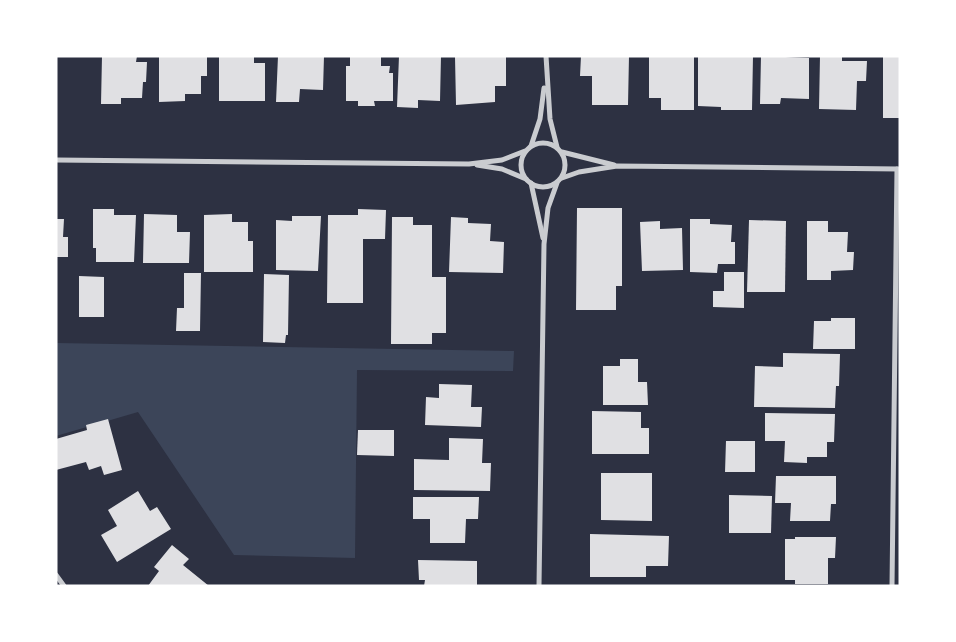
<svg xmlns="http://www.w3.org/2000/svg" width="956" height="642" font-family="'Public Sans',sans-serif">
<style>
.green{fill:#3c4559}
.building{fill:#e0e0e3}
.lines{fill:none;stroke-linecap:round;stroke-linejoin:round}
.minor{stroke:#caccd0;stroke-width:5}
</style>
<rect width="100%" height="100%" fill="#2d3142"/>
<path class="green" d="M56,343L514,351L513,371L357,370L355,558L234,555L138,412L56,436Z"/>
<g class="building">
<path d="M102,56H137L136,62H147L146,82H143L142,98H121V104H101Z"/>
<path d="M159,56H207V76H201V94H185V101L159,102Z"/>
<path d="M219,56H254V63H265V101H219Z"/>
<path d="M278,56H324L323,90L300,89L299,102H276Z"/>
<path d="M350,56H381V66H390L389,73H393V101H374L375,106H358V101H346V66H350Z"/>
<path d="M399,56H441L440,101L418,100V108L397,107Z"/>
<path d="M581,56H629L628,105H592V76H580Z"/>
<path d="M649,56H694V110H661V98H649Z"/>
<path d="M698,56H753L752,110H721V107L698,106Z"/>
<path d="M761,56L809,58V99L781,98L780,104H760Z"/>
<path d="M820,56H842V61H867L866,81H857L856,110L819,109Z"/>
<rect x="883" y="56" width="17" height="62"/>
<path d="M455,57H506V86H495V102L456,105Z"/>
<path d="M577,208H622V286H616V310H576Z"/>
<path d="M93,209H114V215H136L134,262H96V248H93Z"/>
<path d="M358,209L386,210L385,239H363V303H327L328,215H358Z"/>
<path d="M144,214L177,215V232H190L189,263H143Z"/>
<path d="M232,214V222H248V241H253V272H204V215Z"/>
<path d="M292,216H321L318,271L276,270V220L292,221Z"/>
<path d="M392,217H413V225H432V277H446V333H432V344H391Z"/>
<path d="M451,217L468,218V223L491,224L490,241L504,242L503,273L449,272Z"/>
<path d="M56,219H64L63,237H68V257H56Z"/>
<path d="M690,219H710V224L732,225L731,242H735V264H718L717,273L690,272Z"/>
<path d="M749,220L786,221L785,292H747Z"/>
<path d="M660,221V229L682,228L683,270L642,271L640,222Z"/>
<path d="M807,221H828V232H848L847,252H854L853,270L831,271V280H807Z"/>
<path d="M724,272H744V308L713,307V291H724Z"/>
<path d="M184,273H201L200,331H176L177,308H184Z"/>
<path d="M264,274L289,275L288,335H286L285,343L263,342Z"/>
<path d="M79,276L104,277V317H79Z"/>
<path d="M831,318H855V349H813L814,321H831Z"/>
<path d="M783,353L840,354L839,386H836L835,408L754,407L755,366L783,367Z"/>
<path d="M620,359H638V382H647L648,405H603V366H620Z"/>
<path d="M439,384L472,385L471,407H482L481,427L425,425L426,397L439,398Z"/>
<path d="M592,411L641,412V428H649V454H592Z"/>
<path d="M765,413L835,414L834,442H827V457H807V463L784,462L785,441H765Z"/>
<path d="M108,419L122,470L104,475L101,466L89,470L86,462L56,470V439L87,430L86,425Z"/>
<path d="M358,430H394V456L357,455Z"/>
<path d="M449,438L483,439L482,463H491L490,491L414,490V459L449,460Z"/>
<path d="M726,441H755V472H725Z"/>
<path d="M601,473H652V521L601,520Z"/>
<path d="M776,476H836V504H831L830,521H790L791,503H775Z"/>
<path d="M138,491L150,511L157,507L171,529L117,562L101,535L117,526L108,510Z"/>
<path d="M729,495L772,496L771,533H729Z"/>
<path d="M413,497H479L478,519H466L465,543H430V519H413Z"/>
<path d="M590,534L669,536L668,566H646V577H590Z"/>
<path d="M795,537H836L835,558H828V584H795V580H785V539H795Z"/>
<path d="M172,545L189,559L183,565L209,586H148L159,571L154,567Z"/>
<path d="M418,560L477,561V586H424L425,580H419Z"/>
</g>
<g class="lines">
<g class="minor">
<path d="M546,56L550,119L557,147"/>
<circle cx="543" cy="165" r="22"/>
<path d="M531,146L540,119L544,88"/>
<path d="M562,152L614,165"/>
<path d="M56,160L469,164L502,160L525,151"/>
<path d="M477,165L502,169L526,179"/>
<path d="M562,178L579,172L617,166L899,169"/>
<path d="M531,183L543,238"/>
<path d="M56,575L64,586"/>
<path d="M539,586L544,244L548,208L557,183"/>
<path d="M892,586L897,169"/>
</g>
</g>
<rect width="956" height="642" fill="none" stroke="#ffffff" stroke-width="115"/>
</svg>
